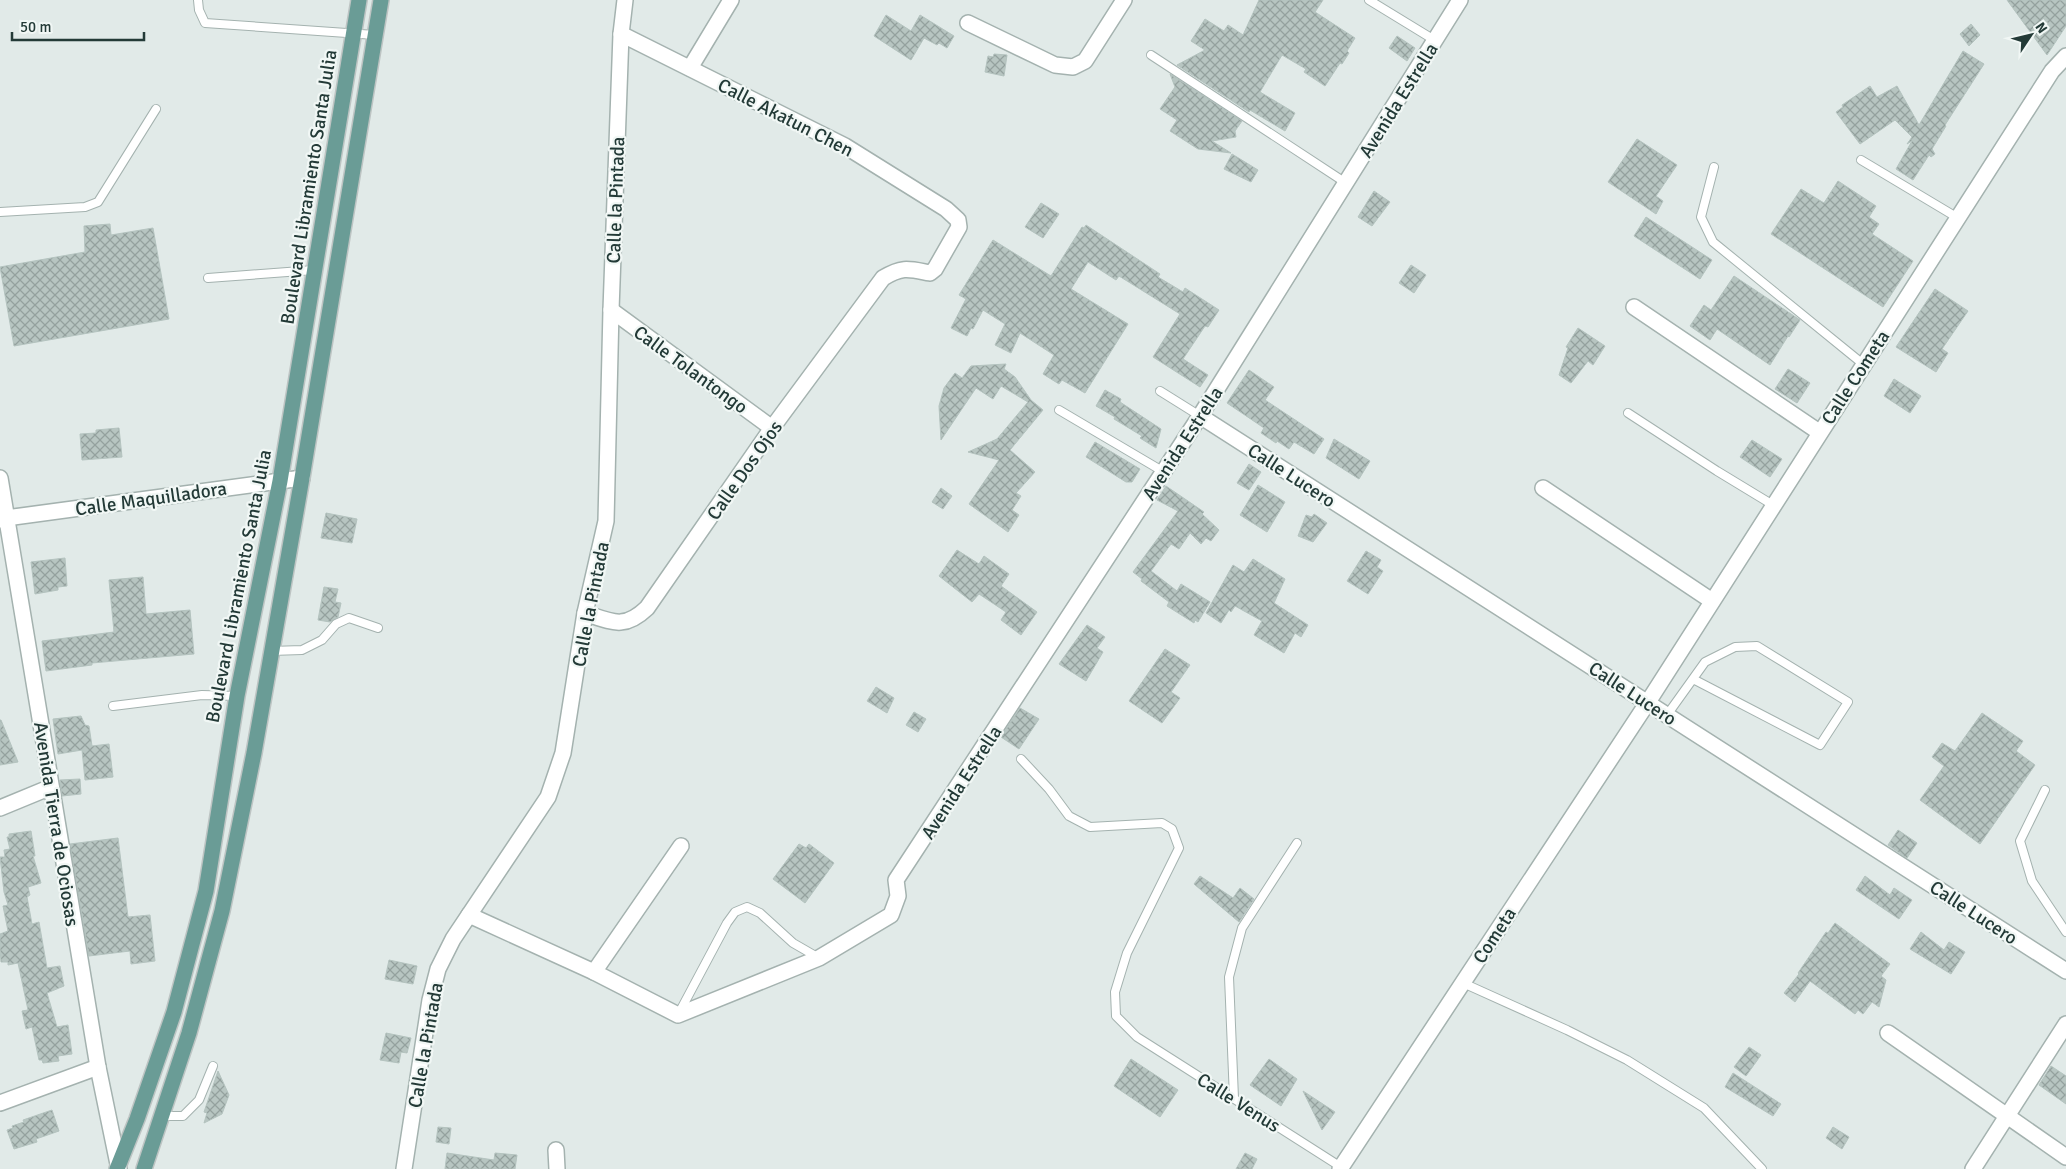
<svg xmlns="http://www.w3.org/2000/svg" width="2066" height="1169" font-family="Signika,sans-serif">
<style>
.building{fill:url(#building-cross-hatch);stroke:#b4c3bf}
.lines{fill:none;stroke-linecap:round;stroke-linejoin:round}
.service-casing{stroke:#a4b2af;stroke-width:10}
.minor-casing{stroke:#a4b2af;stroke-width:18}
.tertiary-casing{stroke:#a4b2af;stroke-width:18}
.primary-casing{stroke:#bdc4c3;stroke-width:18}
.service{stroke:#fff;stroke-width:8}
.minor{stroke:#fff;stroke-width:15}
.tertiary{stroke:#fff;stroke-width:15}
.primary{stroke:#6a9c96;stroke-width:15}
.labels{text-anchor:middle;stroke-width:4.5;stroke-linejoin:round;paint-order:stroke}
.street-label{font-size:19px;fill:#233a37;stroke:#f1f7f5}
</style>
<defs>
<pattern id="building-cross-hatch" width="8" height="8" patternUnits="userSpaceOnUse" patternTransform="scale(1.25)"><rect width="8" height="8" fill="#b7c5c1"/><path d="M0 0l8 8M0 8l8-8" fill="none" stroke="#94a19e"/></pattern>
</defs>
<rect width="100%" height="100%" fill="#e1eae8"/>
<g class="building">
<path d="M1259,0H1323L1315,12L1355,38L1347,51L1349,53L1342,64L1340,63L1325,86L1304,72L1306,69L1282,55L1260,92L1295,113L1285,131L1250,110L1249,112L1177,65L1205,50L1191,41L1205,19L1224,31L1228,25L1243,35Z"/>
<path d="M2007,0H2066V26L2047,55Z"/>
<path d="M886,15L911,31L920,15L954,36L947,48L939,43L937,45L924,38L911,60L874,36Z"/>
<path d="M1971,24L1980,35L1969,46L1960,34Z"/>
<path d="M1397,36L1415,48L1407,61L1389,48Z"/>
<path d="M1963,51L1984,64L1945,125L1946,126L1932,149L1935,154L1931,157L1929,155L1913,180L1896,169L1912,141L1907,144L1912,137L1895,120L1860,144L1836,112L1843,107L1842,105L1870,86L1877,97L1897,86L1919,125Z"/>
<path d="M994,54L1007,55L1004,76L985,72L988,56L993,57Z"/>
<path d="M1170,74L1242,121L1235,131L1236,137L1212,141L1231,153L1198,149L1170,131L1177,120L1160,109L1175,87Z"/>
<path d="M1637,139L1677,165L1656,196L1663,201L1656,214L1608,182Z"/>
<path d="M1232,154L1258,170L1251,182L1224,169Z"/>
<path d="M1838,181L1876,206L1869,217L1879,224L1872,234L1913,261L1883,307L1771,234L1801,189L1824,203Z"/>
<path d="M1374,191L1390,202L1372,226L1358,217Z"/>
<path d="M1041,203L1059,214L1043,238L1025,227Z"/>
<path d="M1646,217L1712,260L1700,279L1634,236Z"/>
<path d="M110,224L111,235L153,228L169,319L14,346L0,267L85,252L84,226Z"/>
<path d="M1086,225L1160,274L1158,277L1183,292L1185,288L1219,310L1208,327L1205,326L1183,359L1208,375L1200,387L1153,357L1180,314L1119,276L1116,280L1088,262L1071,289L1128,324L1085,393L1062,380L1059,384L1043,374L1054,355L1020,333L1011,353L995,345L1005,324L983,310L973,329L971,328L967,336L951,328L966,299L959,295L993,240L1051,276L1082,227L1084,228Z"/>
<path d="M1411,265L1426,275L1414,293L1399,283Z"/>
<path d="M1734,276L1800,320L1789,337L1788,336L1770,365L1717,329L1710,340L1690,326L1704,305L1711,310Z"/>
<path d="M1935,289L1968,311L1942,349L1948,353L1936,372L1896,347Z"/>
<path d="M1578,328L1605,346L1593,365L1588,361L1571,383L1559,375L1568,348L1566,347Z"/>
<path d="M1006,364L1004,369L1015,377L1031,400L1043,410L1010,450L1035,472L1016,493L1021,496L1012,510L1019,515L1008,532L969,504L999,460L968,452L997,439L1028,402L1001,386L993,399L976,388L941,440L939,406L944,388L955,373L962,378L971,366Z"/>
<path d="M1788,369L1810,383L1797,403L1775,389Z"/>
<path d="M1249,370L1274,387L1265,400L1324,439L1314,454L1294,442L1289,449L1277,441L1276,443L1261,433L1264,428L1227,403Z"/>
<path d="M1894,379L1921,396L1910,413L1884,396Z"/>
<path d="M1105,390L1121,399L1120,402L1161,429L1156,448L1140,438L1142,436L1114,419L1115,417L1096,406Z"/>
<path d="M119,428L122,457L82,460L80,434L96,433V430Z"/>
<path d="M1334,439L1370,461L1359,479L1326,458Z"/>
<path d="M1752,440L1782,459L1770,477L1740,457Z"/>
<path d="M1095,442L1140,469L1132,482H1126L1086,457Z"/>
<path d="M1249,464L1261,472L1249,490L1237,483Z"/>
<path d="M1258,485L1285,502L1267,532L1240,515Z"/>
<path d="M1166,486L1204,512L1202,514L1219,530L1211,541L1206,538L1201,544L1190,533L1179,549L1171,544L1151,571L1177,591L1181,584L1210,602L1198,622L1195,620L1194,623L1167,606L1169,602L1141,581L1142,579L1133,572L1178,511L1157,500Z"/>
<path d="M941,488L952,496L943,509L932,502Z"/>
<path d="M326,513L357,519L352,543L321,538Z"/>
<path d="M1314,514L1327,523L1313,542L1298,536L1306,515L1312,517Z"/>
<path d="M957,550L979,564L984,556L1009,574L1001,586L1037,612L1021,635L1001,620L1006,612L979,594L972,602L939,576Z"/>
<path d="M1366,551L1381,560L1377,567L1383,571L1368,594L1347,581Z"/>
<path d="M65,558L67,586L58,587V590L35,594L31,562Z"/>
<path d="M1253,559L1285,579L1274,603L1308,625L1301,637L1295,633L1284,653L1254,635L1262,621L1235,606L1231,612L1229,610L1221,623L1206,613L1233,565L1244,572Z"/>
<path d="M143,577L146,614L190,610L194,654L92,663V665L46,671L42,641L114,632L109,580Z"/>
<path d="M324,587L338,589L335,602L341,603L338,617L330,622L318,620Z"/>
<path d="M1087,625L1105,637L1097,648L1103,652L1086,681L1059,664Z"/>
<path d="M1165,649L1190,665L1171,692L1180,698L1162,723L1129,701Z"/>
<path d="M876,687L894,698L887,713L867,701Z"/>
<path d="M1020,708L1039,719L1019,749L1001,737Z"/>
<path d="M914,712L926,719L918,732L906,725Z"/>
<path d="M1982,713L2023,741L2016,751L2035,765L1980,844L1920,800L1944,766L1932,757L1942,743L1955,751Z"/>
<path d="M81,716L85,725L89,726L92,746L109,744L113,777L85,780L82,750L58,754L53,719Z"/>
<path d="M0,720H1L18,762L0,765Z"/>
<path d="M80,779L81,794L62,796L60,780Z"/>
<path d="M1898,830L1917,843L1907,858L1888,845Z"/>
<path d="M31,831L35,856H33L41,883L28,887L30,895L27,897L32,924L39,922L47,968L60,966L64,986L47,993L57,1027L68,1025L72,1054L58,1056L59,1061L43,1063L42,1060H39L32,1027L26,1029L22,1011L28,1010L18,963L8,965V962H1L0,949V934L8,931L3,906L8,905L4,892L0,857H5L4,850L10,849L7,837H9V834Z"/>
<path d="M118,838L128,917L150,915L155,961L131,964L130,951L89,956L70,844Z"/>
<path d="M799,844L806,848L809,844L834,863L805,903L773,879Z"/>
<path d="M1200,876L1233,898L1240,888L1254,899L1239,922L1194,884Z"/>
<path d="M1865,876L1890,895L1894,888L1912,900L1899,919L1856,890Z"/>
<path d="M1835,923L1890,964L1881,976L1886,980L1879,1007L1872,1002L1863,1014L1858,1010L1855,1014L1810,981L1795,1002L1784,993L1799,974L1798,973L1826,932L1828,933Z"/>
<path d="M1921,932L1944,950L1949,942L1965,952L1951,974L1910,949Z"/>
<path d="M389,960L417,966L413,984L385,979Z"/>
<path d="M386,1033L411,1038L407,1053L401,1052L399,1063L380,1060Z"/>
<path d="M1749,1047L1761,1055L1746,1076L1734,1067Z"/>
<path d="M1131,1059L1178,1090L1160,1117L1114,1086Z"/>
<path d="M1269,1059L1297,1079L1281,1106L1250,1085Z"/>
<path d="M2051,1066L2066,1076V1104L2039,1085Z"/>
<path d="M218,1071L229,1095L222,1114L204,1123L207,1113L204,1112Z"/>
<path d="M1733,1073L1781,1104L1773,1116L1725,1087Z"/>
<path d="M1303,1091L1335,1112L1322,1130Z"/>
<path d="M52,1110L59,1131L36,1139L37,1142L14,1149L7,1130L13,1128L12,1126L24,1122L23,1120Z"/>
<path d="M438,1127L451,1128L449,1144L436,1142Z"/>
<path d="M1833,1127L1849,1137L1842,1149L1826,1138Z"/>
<path d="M447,1153L494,1160L495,1153L517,1155L515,1169H445Z"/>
<path d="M1245,1153L1257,1159L1252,1169H1236Z"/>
</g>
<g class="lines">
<defs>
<g id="service">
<path d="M198,0L199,10L205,23L375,35"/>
<path d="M1369,0L1436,41"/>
<path d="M1151,55L1346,183"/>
<path d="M1861,160L1958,218"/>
<path d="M1714,167L1701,217L1713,242L1863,364"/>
<path d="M0,212L85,207L98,202L156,109"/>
<path d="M208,278L314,270"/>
<path d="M1160,391L1200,416"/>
<path d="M1059,410L1164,472"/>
<path d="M1628,413L1717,471L1773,505"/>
<path d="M271,651L302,650L322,640L336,624L349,618L378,628"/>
<path d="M113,706L202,695L237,696"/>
<path d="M1667,715L1705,662L1735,647L1757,646L1848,702L1820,745L1693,679"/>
<path d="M1021,759L1049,789L1069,816L1090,827L1162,823L1172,829L1179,848L1127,953L1115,992L1116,1016L1137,1037L1341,1167"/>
<path d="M2045,790L2020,841L2032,881L2066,932"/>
<path d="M1463,983L1567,1030L1627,1060L1704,1108L1762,1169"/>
<path d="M679,1013L727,923L735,912L747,907L760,913L793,943L819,958"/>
<path d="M1234,1098L1229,977L1242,928L1297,843"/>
<path d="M163,1116H183L199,1100L213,1066"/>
</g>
<g id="minor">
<path d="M968,23L1055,65L1073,67L1085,61L1124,0"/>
<path d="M690,68L731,0"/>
<path d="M1634,307L1819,432"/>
<path d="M611,310L772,428"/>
<path d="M1200,416L2066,971"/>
<path d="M0,478L98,1067L119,1169"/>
<path d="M1543,488L1712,601"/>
<path d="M585,613C612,622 624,630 647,608L772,428L883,278C903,266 909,269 930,273L935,269L959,227L958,220L946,209L845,146L621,34"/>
<path d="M0,808L51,787"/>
<path d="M469,915L594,972L678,1015L819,958L891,915L898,896L896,880L1200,416L1460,0"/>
<path d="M594,972L681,846"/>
<path d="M1888,1033L2066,1157"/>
<path d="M0,1103L98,1067"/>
<path d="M556,1150L557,1169"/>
<path d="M404,1169L430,1000L438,969L453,939L548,797L563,753L585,613L606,521L611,310L621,34L625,0"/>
<path d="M1340,1169L1648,702L2052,71L2066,56"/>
<path d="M1973,1169L2066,1024"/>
</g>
<path id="tertiary" d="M0,520L6,518L302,478"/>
<g id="primary">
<path d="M117,1169L137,1119L174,1012L206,891L237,696L280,481L359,0"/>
<path d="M144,1169L189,1033L222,911L254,753L302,478L381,0"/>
</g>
</defs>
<use href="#service" class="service-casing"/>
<use href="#minor" class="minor-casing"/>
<use href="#tertiary" class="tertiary-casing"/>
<use href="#primary" class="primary-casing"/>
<use href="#service" class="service"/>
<use href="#minor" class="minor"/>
<use href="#tertiary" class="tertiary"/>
<use href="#primary" class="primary"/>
</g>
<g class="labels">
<g class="street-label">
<text transform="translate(1398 100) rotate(-58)" y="7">Avenida Estrella</text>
<text transform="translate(786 117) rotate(27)" y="7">Calle Akatun Chen</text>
<text transform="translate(308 187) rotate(-81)" y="7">Boulevard Libramiento Santa Julia</text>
<text transform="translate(615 200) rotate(-88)" y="7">Calle la Pintada</text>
<text transform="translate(691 369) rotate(36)" y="7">Calle Tolantongo</text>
<text transform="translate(1855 377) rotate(-57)" y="7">Calle Cometa</text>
<text transform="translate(1182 443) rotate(-57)" y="7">Avenida Estrella</text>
<text transform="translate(744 470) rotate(-55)" y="7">Calle Dos Ojos</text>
<text transform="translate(1292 475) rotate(33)" y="7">Calle Lucero</text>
<text transform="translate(151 498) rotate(-8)" y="7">Calle Maquilladora</text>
<text transform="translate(238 586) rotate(-79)" y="7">Boulevard Libramiento Santa Julia</text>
<text transform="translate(590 604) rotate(-79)" y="7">Calle la Pintada</text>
<text transform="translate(1633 693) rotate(33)" y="7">Calle Lucero</text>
<text transform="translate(961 782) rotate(-57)" y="7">Avenida Estrella</text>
<text transform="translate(57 824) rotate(81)" y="7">Avenida Tierra de Ociosas</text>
<text transform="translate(1974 912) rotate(33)" y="7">Calle Lucero</text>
<text transform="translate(1494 935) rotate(-57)" y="7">Cometa</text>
<text transform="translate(425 1045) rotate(-80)" y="7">Calle la Pintada</text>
<text transform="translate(1239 1102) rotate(32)" y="7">Calle Venus</text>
</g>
</g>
<g transform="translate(2031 35) rotate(55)" stroke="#f1f7f5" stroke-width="4" paint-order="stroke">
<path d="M0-4L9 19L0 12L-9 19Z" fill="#233a37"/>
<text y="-8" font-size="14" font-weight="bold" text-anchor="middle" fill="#233a37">N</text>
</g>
<path d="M12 32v8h132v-8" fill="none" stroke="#233a37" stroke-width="2.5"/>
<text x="20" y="32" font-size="15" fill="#233a37" stroke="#f1f7f5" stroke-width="4" paint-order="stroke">50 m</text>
</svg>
